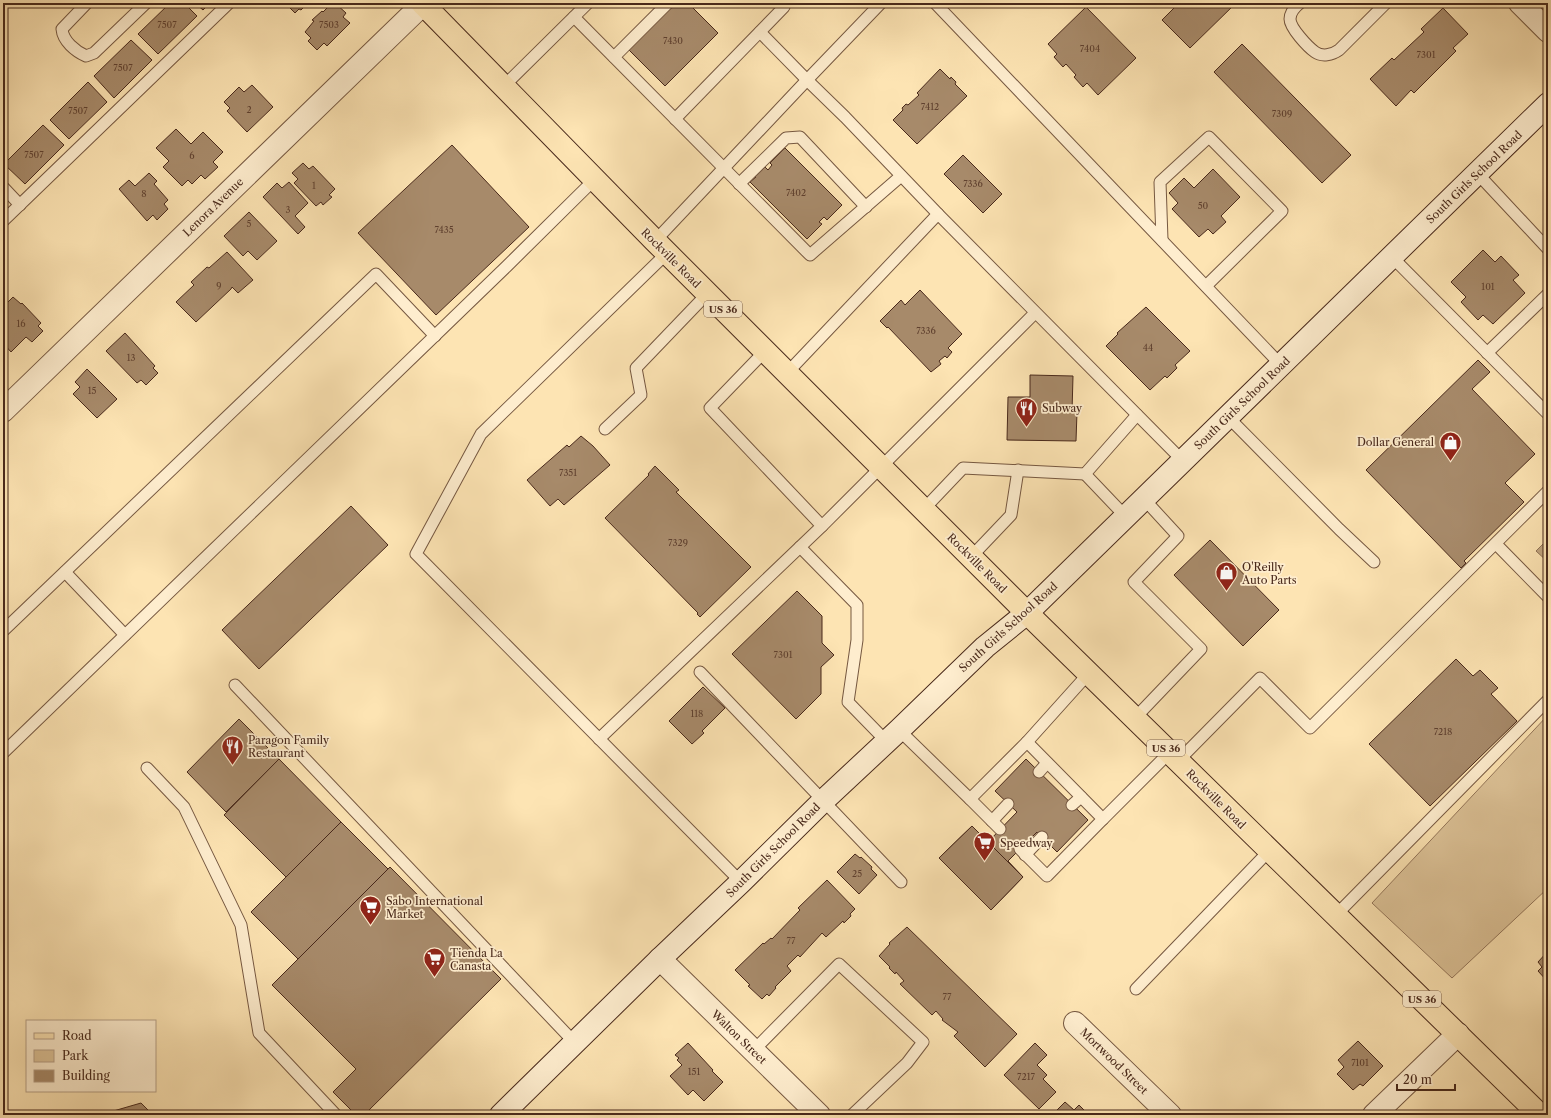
<svg xmlns="http://www.w3.org/2000/svg" width="1551" height="1118" font-family="'Libre Caslon Text',serif">
<style>
.green{fill:#dec499;stroke:#94765a}
.water{fill:#c0a47f;stroke:#907357}
.building{fill:#a78a6a;stroke:#49291b}
.lines{fill:none;stroke-linecap:round;stroke-linejoin:round}
.lane-casing{stroke:#765841;stroke-width:13}
.street-casing{stroke:#765841;stroke-width:24}
.secondary-casing{stroke:#49291b;stroke-width:24}
.primary-casing{stroke:#49291b;stroke-width:24}
.lane{stroke:#feedce;stroke-width:11}
.street{stroke:#feedce;stroke-width:22}
.secondary{stroke:#feedce;stroke-width:22}
.primary{stroke:#fde4b3;stroke-width:22}
.labels{text-anchor:middle;stroke-width:3.5;stroke-linejoin:round;paint-order:stroke}
.number-label{font-size:9px;fill:#60412f}
.shield{fill:#feedce;stroke:#7f6451;stroke-width:1}
.shield-label{font-size:10px;font-weight:bold;fill:#49291b}
.street-label{font-size:11px;fill:#49291b;stroke:#feedce}
.poi-label{font-size:11px;fill:#49291b;stroke:#feedce;text-anchor:start}
</style>
<rect width="100%" height="100%" fill="#fde4b3"/>
<filter id="stains"><feTurbulence type="fractalNoise" baseFrequency=".005" numOctaves="4"/><feColorMatrix values="0 0 0 0 .2 0 0 0 0 .09 0 0 0 0 .02 0 0 0 .5 -.17"/></filter>
<radialGradient id="worn" r=".72"><stop offset=".6" stop-color="#630" stop-opacity="0"/><stop offset="1" stop-color="#630" stop-opacity=".3"/></radialGradient>
<path class="green" d="M1548,715V888L1452,978L1372,903Z"/>
<path class="water" d="M1548,539V562L1536,551Z"/>
<g class="building">
<path d="M170,3H184L197,16L158,54L138,34Z"/>
<path d="M195,3H210L203,10Z"/>
<path d="M285,3H308L301,10L299,9L295,13Z"/>
<path d="M335,3L346,13L343,17L350,23L327,46L324,43L317,50L308,41L311,38L305,32L314,21L312,20L322,11L323,12L331,4L332,6Z"/>
<path d="M674,3H688L718,33L665,86L628,49Z"/>
<path d="M1179,3H1236L1190,48L1162,20Z"/>
<path d="M1086,7L1136,58L1098,95L1087,83L1083,87L1074,77L1076,75L1066,64L1063,67L1054,57L1057,54L1048,44Z"/>
<path d="M1443,8L1468,34L1453,48L1456,51L1414,93L1411,90L1396,106L1370,79L1392,58L1394,60L1424,32L1421,29Z"/>
<path d="M131,40L152,60L114,98L94,76Z"/>
<path d="M1242,44L1351,155L1322,183L1214,72Z"/>
<path d="M940,69L950,79L951,77L956,82L955,84L967,96L917,144L893,120L903,110L902,108L906,104L908,105L919,95L917,93Z"/>
<path d="M88,82L107,102L69,139L50,120Z"/>
<path d="M252,85L273,107L247,132L227,111L230,108L224,102L239,87L244,92Z"/>
<path d="M43,125L64,145L25,184L4,164Z"/>
<path d="M176,129L191,144L203,132L223,152L213,162L218,167L205,179L201,175L192,184L188,180L182,186L163,167L169,161L156,148Z"/>
<path d="M452,145L529,227L436,315L358,233Z"/>
<path d="M785,148L842,205L827,220L824,217L819,222L822,224L807,239L750,182L756,177L753,174L759,168L762,170L765,167L768,170L772,165L770,163Z"/>
<path d="M963,155L1002,194L983,213L944,174Z"/>
<path d="M303,163L309,169L313,166L335,189L329,195L332,197L323,205L321,202L316,206L294,183L298,179L292,173Z"/>
<path d="M1213,169L1240,197L1221,216L1226,222L1213,234L1208,229L1199,237L1172,209L1178,203L1169,193L1184,178L1194,188Z"/>
<path d="M149,173L157,181L154,184L168,200L164,204L168,209L157,220L153,215L147,221L119,189L129,180L135,186Z"/>
<path d="M289,182L308,203L295,216L305,227L298,234L263,197L277,183L282,188Z"/>
<path d="M249,212L277,241L257,260L248,251L243,256L224,236Z"/>
<path d="M1483,250L1495,262L1501,256L1519,275L1513,280L1525,293L1493,324L1483,315L1478,320L1461,302L1466,297L1451,282Z"/>
<path d="M227,252L253,280L238,293L232,287L231,289L196,322L176,302L194,285L191,282L207,267L209,268Z"/>
<path d="M920,290L962,334L948,348L952,352L947,358L945,356L939,361L941,364L931,372L888,327L887,328L880,321L901,300L905,305Z"/>
<path d="M13,297L21,304L22,303L41,323L38,326L43,331L32,342L26,337L11,352L3,343V307Z"/>
<path d="M1146,307L1190,351L1175,365L1177,368L1167,378L1165,376L1150,390L1106,346L1118,334L1117,333Z"/>
<path d="M125,333L155,366L153,368L158,373L146,385L141,380L137,383L106,351Z"/>
<path d="M1478,360L1490,372L1472,389L1535,454L1505,483L1524,502L1464,561L1466,563L1461,568L1366,470Z"/>
<path d="M87,369L117,399L97,418L73,394L80,387L75,382Z"/>
<path d="M1030,375L1073,376L1072,412H1077L1076,441L1007,440L1008,397H1030Z"/>
<path d="M581,436L593,446L610,465L564,505L558,499L550,506L527,480L567,445L569,447Z"/>
<path d="M655,466L679,490L676,492L751,567L700,617L697,614L698,613L605,518L649,475L648,474Z"/>
<path d="M351,506L388,545L259,669L222,630Z"/>
<path d="M1210,540L1279,610L1243,646L1174,575Z"/>
<path d="M797,591L822,616V643L834,655L821,667V694L796,719L732,654Z"/>
<path d="M1456,659L1473,676L1480,670L1498,688L1491,694L1517,721L1430,806L1369,744Z"/>
<path d="M703,687L725,708L702,731L704,733L692,744L669,721Z"/>
<path d="M239,719L279,759L226,812L187,772Z"/>
<path d="M279,759L341,822L286,877L224,815Z"/>
<path d="M1026,759L1088,820L1057,852L1037,832L1008,861L1023,877L991,910L939,858L972,826L988,842L1017,812L995,791Z"/>
<path d="M341,822L388,869L298,959L251,912Z"/>
<path d="M972,826L1023,877L991,910L939,858Z"/>
<path d="M855,854L860,858L861,857L872,867L871,869L877,875L859,894L837,872Z"/>
<path d="M390,867L501,979L364,1115H356L333,1092L356,1069L272,985Z"/>
<path d="M827,880L855,909L850,914L851,916L844,923L843,921L826,937L822,933L800,957L798,955L787,966L791,971L775,987L776,988L769,996L767,994L762,999L748,986L750,985L735,970L763,943L764,944L771,938L772,939L800,910L798,908Z"/>
<path d="M907,927L1017,1034L985,1067L954,1036L958,1032L942,1020L943,1019L936,1011L932,1015L900,984L904,981L896,972L895,974L889,968L890,967L879,956L890,944L889,943Z"/>
<path d="M1548,951V982L1538,971L1542,967L1538,962Z"/>
<path d="M1358,1041L1383,1066L1363,1086L1360,1084L1353,1090L1337,1074L1344,1067L1338,1060Z"/>
<path d="M688,1043L713,1070L712,1071L723,1082L704,1101L693,1090L688,1095L670,1076L682,1065L677,1060L679,1058L675,1055Z"/>
<path d="M1035,1043L1047,1055L1037,1065L1047,1075L1043,1079L1056,1092L1039,1109L1004,1075Z"/>
<path d="M1065,1102L1074,1110L1079,1105L1089,1115H1052Z"/>
<path d="M141,1103L153,1115H109L110,1112Z"/>
</g>
<g class="lines">
<defs>
<g id="lane">
<path d="M87,3L62,29C63,41 75,51 86,56L94,53L146,3"/>
<path d="M935,3L1281,365"/>
<path d="M1300,3C1295,7 1290,13 1290,19C1290,28 1308,47 1315,52C1322,57 1332,55 1339,50L1386,3"/>
<path d="M574,17L810,255L901,176"/>
<path d="M760,32L807,80L845,117L938,214"/>
<path d="M614,57L668,3"/>
<path d="M503,87L588,3"/>
<path d="M675,119L784,7L780,3"/>
<path d="M1477,173L1548,249"/>
<path d="M739,184L786,138L800,137L866,207"/>
<path d="M3,187L20,205"/>
<path d="M3,221L229,3"/>
<path d="M1162,240L1160,182L1209,137L1282,211L1206,286"/>
<path d="M655,241L807,80L881,3"/>
<path d="M667,253L481,434L416,554L741,882"/>
<path d="M1392,257L1548,414"/>
<path d="M765,351L710,408L822,526L1035,313"/>
<path d="M1487,353L1548,294"/>
<path d="M787,373L938,214L1183,461"/>
<path d="M1228,417L1339,529L1374,562"/>
<path d="M605,429L641,395L636,368L707,294"/>
<path d="M1085,474L1126,517"/>
<path d="M924,509L963,468L1085,474L1137,415"/>
<path d="M1496,544L1548,597"/>
<path d="M800,547L857,605V640L848,702L887,742"/>
<path d="M971,557L1011,515L1018,470"/>
<path d="M65,572L125,635"/>
<path d="M3,631L376,274L435,336"/>
<path d="M700,672L901,882"/>
<path d="M235,685L575,1043"/>
<path d="M1135,718L1201,649L1134,582L1178,536L1144,499"/>
<path d="M899,730L970,799L1027,742L1089,673"/>
<path d="M599,739L822,526"/>
<path d="M1027,742L1103,819L1170,752"/>
<path d="M3,753L507,266L594,180"/>
<path d="M1178,761L1260,678L1310,728L1548,491"/>
<path d="M147,768L184,807L241,925L259,1033L336,1115"/>
<path d="M1039,772L1047,763"/>
<path d="M970,799L1000,829"/>
<path d="M1072,805L1081,797"/>
<path d="M992,821L1008,804"/>
<path d="M1020,849L1047,876L1103,819"/>
<path d="M1025,855L1042,837"/>
<path d="M1336,915L1548,700"/>
<path d="M1136,989L1269,851"/>
<path d="M753,1051L839,964L923,1042L907,1063L852,1115"/>
</g>
<g id="street">
<path d="M1520,3L1548,31"/>
<path d="M3,411L423,4"/>
<path d="M660,959L819,1115"/>
<path d="M1075,1023L1170,1115"/>
<path d="M1374,1115L1458,1034"/>
</g>
<path id="secondary" d="M501,1115L660,959L741,882L823,801L899,730L985,647L1027,613L1548,104"/>
<path id="primary" d="M422,3L655,241L1027,613L1540,1115"/>
</defs>
<use href="#lane" class="lane-casing"/>
<use href="#street" class="street-casing"/>
<use href="#secondary" class="secondary-casing"/>
<use href="#primary" class="primary-casing"/>
<use href="#lane" class="lane"/>
<use href="#street" class="street"/>
<use href="#secondary" class="secondary"/>
<use href="#primary" class="primary"/>
</g>
<defs>
<symbol id="restaurant-pin" viewBox="-11 -11 22 30"><path d="M0 17L-7.5 6A9.5 9.5 0 1 1 7.5 6Z" fill="#8f2418" stroke="#feedce"/><path d="M-5-6h1v4h1v-4h1v4h1v-4h1v5L-1.5 .5V6h-2V.5L-5-1ZM5-6V6H3V1.5H1.5Q1.5-4 5-6Z" fill="#fff"/></symbol>
<symbol id="shop-pin" viewBox="-11 -11 22 30"><path d="M0 17L-7.5 6A9.5 9.5 0 1 1 7.5 6Z" fill="#8f2418" stroke="#feedce"/><path d="M-5-2.5h2.3a2.7 3.5 0 0 1 5.4 0H5L5.5 6h-11ZM-1.5-2.5h3a1.5 2.3 0 0 0-3 0Z" fill="#fff"/></symbol>
<symbol id="supermarket-pin" viewBox="-11 -11 22 30"><path d="M0 17L-7.5 6A9.5 9.5 0 1 1 7.5 6Z" fill="#8f2418" stroke="#feedce"/><path d="M-6-5.5h2.5l.6 2H6L4.5 2H-2.5L-4.4-4H-6ZM-1.5 3.2a1.3 1.3 0 1 0 .1 0ZM3 3.2a1.3 1.3 0 1 0 .1 0Z" fill="#fff"/></symbol>
</defs>
<g fill-rule="evenodd">
<use href="#restaurant-pin" x="1014" y="396" width="25" height="34"/>
<use href="#shop-pin" x="1438" y="430" width="25" height="34"/>
<use href="#shop-pin" x="1214" y="560" width="25" height="34"/>
<use href="#restaurant-pin" x="220" y="734" width="25" height="34"/>
<use href="#supermarket-pin" x="972" y="830" width="25" height="34"/>
<use href="#supermarket-pin" x="358" y="894" width="25" height="34"/>
<use href="#supermarket-pin" x="422" y="946" width="25" height="34"/>
</g>
<g class="labels">
<g class="number-label">
<text x="167" y="28">7507</text>
<text x="329" y="28">7503</text>
<text x="673" y="44">7430</text>
<text x="1090" y="52">7404</text>
<text x="1426" y="58">7301</text>
<text x="123" y="71">7507</text>
<text x="930" y="110">7412</text>
<text x="249" y="113">2</text>
<text x="78" y="114">7507</text>
<text x="1282" y="117">7309</text>
<text x="34" y="158">7507</text>
<text x="192" y="159">6</text>
<text x="973" y="187">7336</text>
<text x="314" y="189">1</text>
<text x="796" y="196">7402</text>
<text x="144" y="197">8</text>
<text x="1203" y="209">50</text>
<text x="288" y="213">3</text>
<text x="249" y="227">5</text>
<text x="444" y="233">7435</text>
<text x="219" y="289">9</text>
<text x="1488" y="290">101</text>
<text x="21" y="327">16</text>
<text x="926" y="334">7336</text>
<text x="1148" y="351">44</text>
<text x="131" y="361">13</text>
<text x="92" y="394">15</text>
<text x="568" y="476">7351</text>
<text x="678" y="546">7329</text>
<text x="783" y="658">7301</text>
<text x="697" y="717">118</text>
<text x="1443" y="735">7218</text>
<text x="857" y="877">25</text>
<text x="791" y="944">77</text>
<text x="947" y="1000">77</text>
<text x="1360" y="1066">7101</text>
<text x="694" y="1075">151</text>
<text x="1026" y="1080">7217</text>
</g>
<g class="shield">
<rect x="704" y="301" width="38" height="16" rx="3"/>
<rect x="1147" y="740" width="38" height="16" rx="3"/>
<rect x="1403" y="991" width="38" height="16" rx="3"/>
</g>
<g class="shield-label">
<text x="723" y="313">US 36</text>
<text x="1166" y="752">US 36</text>
<text x="1422" y="1003">US 36</text>
</g>
<g class="street-label">
<text transform="translate(1474 177) rotate(-44)" y="4">South Girls School Road</text>
<text transform="translate(213 207) rotate(-44)" y="4">Lenora Avenue</text>
<text transform="translate(671 258) rotate(45)" y="4">Rockville Road</text>
<text transform="translate(1242 403) rotate(-44)" y="4">South Girls School Road</text>
<text transform="translate(977 563) rotate(45)" y="4">Rockville Road</text>
<text transform="translate(1008 627) rotate(-42)" y="4">South Girls School Road</text>
<text transform="translate(1216 799) rotate(45)" y="4">Rockville Road</text>
<text transform="translate(773 850) rotate(-45)" y="4">South Girls School Road</text>
<text transform="translate(739 1037) rotate(44)" y="4">Walton Street</text>
<text transform="translate(1114 1061) rotate(44)" y="4">Mortwood Street</text>
</g>
<g class="poi-label">
<text x="1042" y="412">Subway</text>
<text x="1434" y="446" text-anchor="end">Dollar General</text>
<text x="1242" y="571">O'Reilly<tspan x="1242" dy="13">Auto Parts</tspan></text>
<text x="248" y="744">Paragon Family<tspan x="248" dy="13">Restaurant</tspan></text>
<text x="1000" y="847">Speedway</text>
<text x="386" y="905">Sabo International<tspan x="386" dy="13">Market</tspan></text>
<text x="450" y="957">Tienda La<tspan x="450" dy="13">Canasta</tspan></text>
</g>
</g>
<rect width="1551" height="1118" fill="none" stroke="#fde4b3" stroke-width="16"/>
<rect x="4" y="4" width="1543" height="1110" fill="none" stroke="#49291b" stroke-width="2"/>
<rect x="8" y="8" width="1535" height="1102" fill="none" stroke="#49291b"/>
<rect x="26" y="1020" width="130" height="72" fill="#feedce" stroke="#b69f86"/>
<rect x="34" y="1033" width="20" height="6" fill="#fde4b3" stroke="#b69f86"/>
<text x="62" y="1040" font-size="12" fill="#49291b">Road</text>
<rect x="34" y="1050" width="20" height="12" fill="#dec499" stroke="#b69f86"/>
<text x="62" y="1060" font-size="12" fill="#49291b">Park</text>
<rect x="34" y="1070" width="20" height="12" fill="#a78a6a" stroke="#b69f86"/>
<text x="62" y="1080" font-size="12" fill="#49291b">Building</text>
<path d="M1397 1084v6h58v-6" fill="none" stroke="#49291b" stroke-width="2"/>
<text x="1403" y="1084" font-size="12" fill="#49291b" stroke="#feedce" stroke-width="3" paint-order="stroke">20 m</text>
<rect width="100%" height="100%" filter="url(#stains)"/>
<rect width="100%" height="100%" fill="url(#worn)"/>
</svg>
